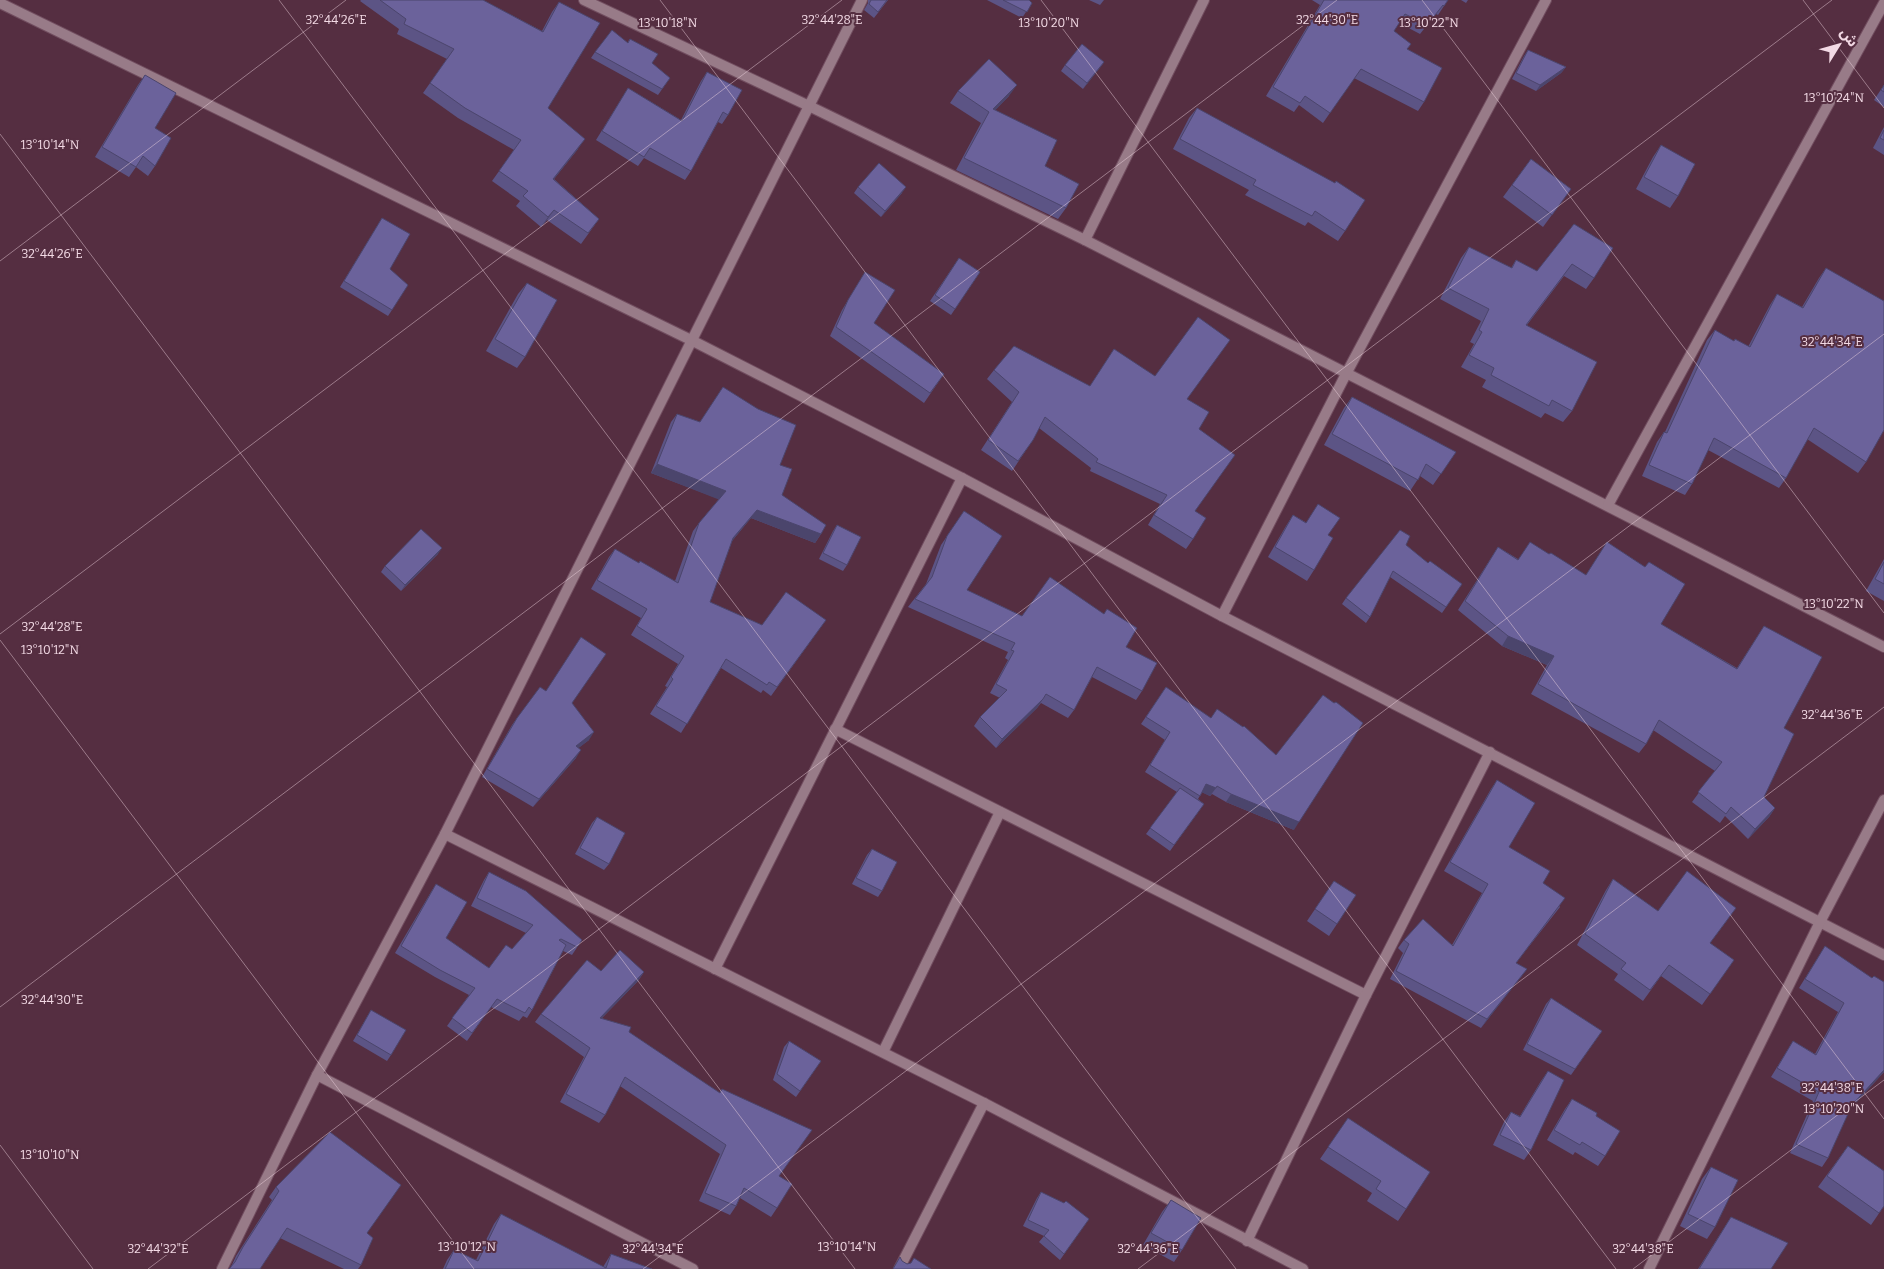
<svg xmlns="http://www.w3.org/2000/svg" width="1884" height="1269" font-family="Bitter,'Noto Sans Arabic',serif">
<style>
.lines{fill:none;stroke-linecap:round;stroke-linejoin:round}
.street-casing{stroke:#714d5f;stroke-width:12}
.street{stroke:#987b88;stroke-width:10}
.wall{fill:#5c5485}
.shaded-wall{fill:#4b456c}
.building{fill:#6b629b;stroke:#4b456c}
.ticks{fill:none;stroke:#f3dae5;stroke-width:1;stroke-opacity:0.45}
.ticks-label{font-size:12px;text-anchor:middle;fill:#f3dae5;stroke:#552e41;stroke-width:4;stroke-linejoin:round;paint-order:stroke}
</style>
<rect width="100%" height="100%" fill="#552e41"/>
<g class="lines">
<defs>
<g id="street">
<path d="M584,0L809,106L1085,240L1884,647"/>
<path d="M0,3L693,341L962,478L1222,616L1884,955"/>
<path d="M1085,240L1204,0"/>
<path d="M1608,505L1884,3"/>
<path d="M1222,616L1346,374L1546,0"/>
<path d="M835,729L1366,995"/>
<path d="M445,834L984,1103L1303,1269"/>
<path d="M715,969L962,478"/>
<path d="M883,1052L1000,812"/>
<path d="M317,1075L693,1269"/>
<path d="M1247,1241L1366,995L1490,752"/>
<path d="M222,1269L317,1075L445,834L862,0"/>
<path d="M899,1269L984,1103"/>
<path d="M1649,1269L1819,924L1884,800"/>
</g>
</defs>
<use href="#street" class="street-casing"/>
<use href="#street" class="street"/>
</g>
<g class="wall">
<path d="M361,0H483L542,31L552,12L559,2L548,108L578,149L554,179L599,219L581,244L547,220L541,227L516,206L520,201L492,181L514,150L458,118L423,93L447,59L397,34L399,29L360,1Z"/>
<path d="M868,0H888L874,18L864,10L868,3Z"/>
<path d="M987,0H1029L1032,3L1022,18Z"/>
<path d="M1089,0H1104L1100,5Z"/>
<path d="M1312,0H1448L1438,15L1436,14L1420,34L1399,23L1394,31L1411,44L1407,49L1424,102L1418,111L1354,78L1323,123L1299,105L1294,112L1266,96L1320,5Z"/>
<path d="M1461,0H1468L1466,3Z"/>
<path d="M630,39L652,63L670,78L658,95L591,58L595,52L627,43Z"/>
<path d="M1528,50L1566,67L1561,73L1536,91L1512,79L1524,56Z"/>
<path d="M1104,62L1083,89L1061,71L1065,65Z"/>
<path d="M707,72L728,115L722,124L718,122L691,171L685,180L644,158L638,166L596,140L628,88L681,120L701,81Z"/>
<path d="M145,75L155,128V166L148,176L136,167L129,177L95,157L138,85Z"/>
<path d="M1884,85V107L1874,100Z"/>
<path d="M958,91L1009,96L995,110L1045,166L1066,208L1058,219L956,170L981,123L950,103Z"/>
<path d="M1197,108L1345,231L1338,241L1308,222L1305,226L1245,195L1249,190L1173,149L1189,118Z"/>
<path d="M1884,127V155L1873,148Z"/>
<path d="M1661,145L1678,196L1670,208L1636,189L1653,157Z"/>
<path d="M1531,159L1571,189L1543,227L1503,197Z"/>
<path d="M858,187L902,193L881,217L854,193Z"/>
<path d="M382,218L390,269L392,310L388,316L340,287Z"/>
<path d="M1574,224L1594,278L1586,289L1564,276L1527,325L1572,411L1563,422L1545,413L1541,418L1482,387L1486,380L1461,367L1474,344L1470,342L1481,321L1440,299L1461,258L1469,247L1511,268L1516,260L1537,271Z"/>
<path d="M959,258L980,272L951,315L930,301Z"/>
<path d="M1826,268L1866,462L1858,473L1807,439L1786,478L1779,488L1708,450L1692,484L1685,495L1642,476L1657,442L1664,432H1665L1707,340L1715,330L1733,341L1748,347L1770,305L1777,294L1802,307L1819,278Z"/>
<path d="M865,272L874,323L944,374L924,403L830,336L842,310Z"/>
<path d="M527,283L525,357L517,368L486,351L518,294Z"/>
<path d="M1114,349L1187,399L1199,429L1193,539L1186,549L1148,525L1160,504L1090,471L1091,468L1039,428L1033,440L1012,471L981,450L1012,402L987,379L994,370L1090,386Z"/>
<path d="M723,387L780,465L782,495L821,534L815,543L751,518L732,541L710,602L762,625L826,620L771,696L763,690L761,693L721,668L681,733L650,714L667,687L665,686L678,664L631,635L641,618L591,589L609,557L615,549L638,563L675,581L693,531L699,523L719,499L651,473L671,422L677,414L700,422Z"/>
<path d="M1352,397L1456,452L1433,485L1420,476L1410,491L1324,445L1344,408Z"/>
<path d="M964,511L967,590L1022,616L1126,647L1142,691L1136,700L1092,677L1074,710L1068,718L1041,703L1037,708L996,748L974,726L980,717L1000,698L990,693L1008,660L1005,658L1008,652L908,607L926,584L941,545Z"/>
<path d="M1293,515L1328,535L1314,570L1307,581L1268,557L1286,526Z"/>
<path d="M837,525L847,565L843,571L819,559L833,531Z"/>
<path d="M1607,542L1645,567L1649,562L1661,624L1737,668L1764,626L1784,728L1764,797L1775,808L1769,817L1748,839L1725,816L1720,823L1692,802L1715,771L1653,730L1646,744L1639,753L1531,694L1547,665L1502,646L1458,610L1498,547L1518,559L1549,554L1586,575Z"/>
<path d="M1406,545L1428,563L1462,584L1442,613L1390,577L1370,617L1366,623L1342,604L1346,598Z"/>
<path d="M438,554L401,591L381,572L385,566Z"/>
<path d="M1884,559V601L1866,591Z"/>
<path d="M1166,687L1294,830L1226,802L1212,794L1210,796L1202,792L1198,799L1204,804L1170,851L1146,834L1177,792L1145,772L1165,740L1141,724Z"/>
<path d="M546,691L572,703L589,740L578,748L576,758L533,807L482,777L512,725L517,718Z"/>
<path d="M1497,780L1509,847L1543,883L1560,907L1516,963L1527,969L1481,1028L1390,979L1403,953L1398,948L1404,940L1452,945L1482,893L1444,871L1491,789Z"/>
<path d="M597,817L609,864L604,870L575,854L592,823Z"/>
<path d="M872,849L882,891L878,897L852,884L867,855Z"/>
<path d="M489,872L582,940L572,955L563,951L532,1010L527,1018L523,1016L519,1021L491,1007L467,1041L447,1026L469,995L435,977L395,953L431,892L436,884L446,938L489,968L512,949L526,933L471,906L484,880Z"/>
<path d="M1613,879L1658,911L1728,919L1710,943L1734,960L1702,1005L1661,976L1643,1001L1614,980L1618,974L1577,945L1606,890Z"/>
<path d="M1334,881L1337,924L1329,936L1307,921Z"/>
<path d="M1825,946L1884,1072L1850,1109L1828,1158L1822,1167L1790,1153L1813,1101L1771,1077L1793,1041L1815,1054L1838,1012L1799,988Z"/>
<path d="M601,971L644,972L638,981L602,1018L629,1032L719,1093L722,1089L779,1176L777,1208L771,1217L740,1198L736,1206L730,1215L699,1201L720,1154L620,1086L605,1115L599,1123L560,1102L584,1057L535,1022L541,1014Z"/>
<path d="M1551,998L1602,1031L1571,1075L1523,1050L1546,1004Z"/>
<path d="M371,1010L391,1055L387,1061L353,1041Z"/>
<path d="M789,1041L821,1061L796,1097L773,1080L784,1047Z"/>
<path d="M1548,1071L1531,1150L1524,1160L1493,1145L1504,1122L1511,1112L1520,1116L1541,1081Z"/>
<path d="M1572,1099L1596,1116L1605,1156L1598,1166L1575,1152L1573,1155L1547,1140L1565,1109Z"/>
<path d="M1348,1118L1406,1209L1398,1221L1367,1201L1372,1193L1320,1159Z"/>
<path d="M1848,1146L1884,1206L1871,1225L1818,1187Z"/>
<path d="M1711,1167L1715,1227L1707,1239L1680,1226L1702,1179Z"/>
<path d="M276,1187L367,1233L361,1265L358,1269H344L280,1238L231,1267L236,1256L272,1200L269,1197Z"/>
<path d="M1041,1192L1089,1219L1060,1260L1039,1242L1044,1236L1023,1226L1037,1198Z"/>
<path d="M1171,1200L1182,1250L1174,1262L1143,1245L1162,1212Z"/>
<path d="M501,1214L603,1267L611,1254L652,1269H443L447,1260L454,1250L476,1260L494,1224Z"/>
<path d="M1731,1217L1771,1269H1698Z"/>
</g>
<g class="shaded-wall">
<path d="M1104,62L1100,68L1083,89L1087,83Z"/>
<path d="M1566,67L1561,73L1536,91L1540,85Z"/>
<path d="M1017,85L1009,96L985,121L993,109Z"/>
<path d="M585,139L578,149L546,189L553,179Z"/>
<path d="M906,187L902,193L881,217L885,211Z"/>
<path d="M554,210L547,220L541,227L548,217Z"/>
<path d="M657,464L726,491L720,500L651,473Z"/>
<path d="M757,510L821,534L815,543L751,518L727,547L733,538Z"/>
<path d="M442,548L438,554L401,591L405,585Z"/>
<path d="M1508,636L1554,656L1547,665L1502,646Z"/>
<path d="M1043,699L1037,708L996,748L1002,739Z"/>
<path d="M594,732L589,740L571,754L576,746Z"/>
<path d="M581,750L576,758L533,807L539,799Z"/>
<path d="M1206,784L1216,788L1210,796L1201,792Z"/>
<path d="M1231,794L1299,822L1294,830L1226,802Z"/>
<path d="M1775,808L1769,817L1748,839L1755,829Z"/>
<path d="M1527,969L1521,977L1481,1028L1487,1019Z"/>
<path d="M644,972L638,981L594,1026L600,1018Z"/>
<path d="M1884,1070V1072L1846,1114L1852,1105Z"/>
</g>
<g class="building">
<path d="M380,0H483L543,32L559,2L600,23L548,108L585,139L553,179L599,219L588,233L554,210L548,217L523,196L528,191L499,171L521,140L465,108L430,83L454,49L404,24L406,19Z"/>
<path d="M871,0H887L878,12L869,4Z"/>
<path d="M1003,0H1029L1032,3L1027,12Z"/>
<path d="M1324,0H1448L1444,6L1443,5L1427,25L1405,14L1394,31L1411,44L1407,49L1442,68L1424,102L1361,69L1330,113L1305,96L1300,103L1273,87Z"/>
<path d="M612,30L628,43L630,39L658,54L652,63L670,78L662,89L595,52Z"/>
<path d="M1082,44L1104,62L1087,83L1065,65Z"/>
<path d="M1528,50L1566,67L1540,85L1516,73Z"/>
<path d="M989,59L1017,85L993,109L1057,140L1045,166L1079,184L1066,208L964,158L989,112L958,91Z"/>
<path d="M707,72L742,90L728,115L723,112L691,171L650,148L644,157L602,131L628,88L682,121Z"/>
<path d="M145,75L176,93L155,128L171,138L155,166L143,156L136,167L102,147Z"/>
<path d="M1884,85V92L1881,90Z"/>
<path d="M1197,108L1335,183L1336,181L1365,200L1345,231L1315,211L1312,216L1253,185L1256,180L1180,139Z"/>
<path d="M1884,130V140L1880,138Z"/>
<path d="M1661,145L1695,164L1678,196L1644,177Z"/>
<path d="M1531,159L1571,189L1552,215L1512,185Z"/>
<path d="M879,163L906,187L885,211L858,187Z"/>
<path d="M382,218L410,234L390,269L408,285L392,310L344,281Z"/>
<path d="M1574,224L1613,248L1594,278L1572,264L1526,325L1597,362L1572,411L1552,400L1549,406L1491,375L1494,368L1469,355L1482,332L1479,330L1489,309L1448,288L1469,247L1512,268L1516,260L1537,271Z"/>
<path d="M959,258L980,272L955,309L935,295Z"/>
<path d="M1826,268L1884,301V430L1866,462L1814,428L1786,478L1714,438L1692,484L1649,465L1664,432L1667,433L1715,330L1734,341L1735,339L1750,347L1777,294L1803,308Z"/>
<path d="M865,272L895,290L874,323L944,374L930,393L836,327L848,300Z"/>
<path d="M527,283L557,300L525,357L495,339Z"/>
<path d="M1198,317L1230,340L1187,399L1209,412L1199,429L1235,455L1195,511L1206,518L1193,539L1154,515L1167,495L1096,462L1098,459L1045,417L1033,440L1018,461L988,440L1019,392L994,370L1014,346L1090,386L1114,349L1155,376Z"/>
<path d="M723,387L758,409L796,425L780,465L792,469L782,495L826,525L821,534L757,510L733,538L710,602L762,625L786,592L826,620L777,687L769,682L767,685L726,659L687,724L656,706L673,679L671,677L684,656L637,626L647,609L597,580L615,549L639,563L640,561L678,583L699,523L726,491L657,464L677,414L700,422Z"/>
<path d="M1352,397L1456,452L1441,474L1426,464L1418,480L1332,434Z"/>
<path d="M1318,504L1340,518L1328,535L1333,538L1314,570L1275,547L1293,515L1306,523Z"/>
<path d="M964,511L1002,536L967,590L1022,616L1050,577L1104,614L1107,609L1137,628L1126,647L1157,663L1142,691L1097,667L1074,710L1046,694L1043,699L1002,739L980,717L1007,690L996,684L1014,651L1011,650L1015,643L915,599L932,577L947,536Z"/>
<path d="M837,525L861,537L847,565L823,553Z"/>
<path d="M421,529L442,548L405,585L385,566Z"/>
<path d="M1400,530L1410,536L1406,545L1428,563L1430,561L1462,584L1446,607L1393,571L1370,617L1346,598Z"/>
<path d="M1530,542L1549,554L1551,553L1586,575L1607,542L1645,567L1649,562L1685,584L1661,624L1737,669L1764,626L1822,657L1784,728L1794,734L1764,797L1775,808L1755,829L1731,807L1726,814L1698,792L1722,762L1659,720L1646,744L1538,684L1554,656L1508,636L1465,601L1498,547L1518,560Z"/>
<path d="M1884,562V584L1875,579Z"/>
<path d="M581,637L606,654L572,703L594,732L576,746L581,750L539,799L487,769L517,718L540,687L546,691Z"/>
<path d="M1166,687L1211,718L1217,709L1243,727L1244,726L1276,755L1323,695L1334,703L1336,702L1363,723L1299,822L1231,794L1217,786L1216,788L1206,784L1200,796L1150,765L1170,732L1146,717Z"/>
<path d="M1497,780L1535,803L1509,847L1550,871L1543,883L1565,898L1516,963L1527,969L1487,1019L1396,971L1409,944L1404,940L1423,919L1453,946L1488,884L1450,862Z"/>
<path d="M1180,788L1204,804L1174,845L1150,828Z"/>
<path d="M597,817L625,833L609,864L580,848Z"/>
<path d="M872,849L897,862L882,891L856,878Z"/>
<path d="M1687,871L1736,908L1710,943L1734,960L1710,994L1669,965L1650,990L1621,969L1626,963L1585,934L1613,879L1658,911Z"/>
<path d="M489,872L526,891L582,940L577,947L561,939L559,940L566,945L532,1010L529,1007L525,1013L497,999L472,1033L452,1018L475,988L440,970L401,946L436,884L467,902L446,938L489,968L506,945L512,949L533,925L477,898Z"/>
<path d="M1334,881L1356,895L1337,924L1315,909Z"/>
<path d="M1825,946L1872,978L1874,976L1884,982V1070L1852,1105L1828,1158L1796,1144L1819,1092L1777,1068L1793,1041L1816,1055L1844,1003L1805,979Z"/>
<path d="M620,950L644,972L600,1018L631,1027L629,1032L720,1093L722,1089L812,1130L779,1176L792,1184L777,1208L744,1188L736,1206L705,1193L726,1145L625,1077L605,1115L566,1094L590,1048L541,1014L587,960L601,971Z"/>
<path d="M1551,998L1602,1031L1575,1069L1527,1044Z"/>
<path d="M371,1010L406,1030L391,1055L357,1035Z"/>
<path d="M789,1041L821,1061L800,1091L777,1074Z"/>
<path d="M1548,1071L1564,1080L1531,1150L1500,1135L1511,1112L1520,1117Z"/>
<path d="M1572,1099L1597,1113L1596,1116L1620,1131L1605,1156L1582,1142L1580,1145L1554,1130Z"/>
<path d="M1348,1118L1430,1172L1406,1209L1376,1189L1381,1181L1328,1147Z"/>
<path d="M330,1132L401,1185L367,1233L373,1238L361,1265L287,1228L260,1269H229L235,1262L243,1247L279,1191L276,1187Z"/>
<path d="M1848,1146L1884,1171V1206L1879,1213L1827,1176Z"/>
<path d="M1711,1167L1738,1180L1715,1227L1688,1214Z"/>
<path d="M1041,1192L1064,1203L1066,1201L1089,1219L1064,1254L1044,1236L1049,1230L1028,1220Z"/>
<path d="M1171,1200L1201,1218L1182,1250L1151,1233Z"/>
<path d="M501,1214L606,1268L611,1254L652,1269H445L454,1250L478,1261Z"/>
<path d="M1731,1217L1788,1243L1771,1269H1699Z"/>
<path d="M900,1257L902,1261L907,1264L911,1263L914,1258L931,1269H893Z"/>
</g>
<path class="ticks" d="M279,0L1236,1269M660,0L1616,1269M1041,0L1884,1119M1422,0L1884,613M1803,0L1884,108M0,134L855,1269M0,261L346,0M0,634L842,0M0,640L474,1269M0,1007L1337,0M0,1145L93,1269M148,1269L1832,0M643,1269L1884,334M1138,1269L1884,707M1633,1269L1884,1080"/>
<g class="ticks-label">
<text x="336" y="24">32°44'26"E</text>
<text x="832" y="24">32°44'28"E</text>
<text x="1327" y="24">32°44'30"E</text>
<text x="668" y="27">13°10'18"N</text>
<text x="1049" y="27">13°10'20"N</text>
<text x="1429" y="27">13°10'22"N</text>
<text x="1834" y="102">13°10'24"N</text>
<text x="50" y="149">13°10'14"N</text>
<text x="52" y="258">32°44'26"E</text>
<text x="1832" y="346">32°44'34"E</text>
<text x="1834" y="608">13°10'22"N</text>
<text x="52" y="631">32°44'28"E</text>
<text x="50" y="654">13°10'12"N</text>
<text x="1832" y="719">32°44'36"E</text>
<text x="52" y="1004">32°44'30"E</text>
<text x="1832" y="1092">32°44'38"E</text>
<text x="1834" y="1113">13°10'20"N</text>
<text x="50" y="1159">13°10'10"N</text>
<text x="467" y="1251">13°10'12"N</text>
<text x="847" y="1251">13°10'14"N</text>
<text x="158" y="1253">32°44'32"E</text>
<text x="653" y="1253">32°44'34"E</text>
<text x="1148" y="1253">32°44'36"E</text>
<text x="1643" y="1253">32°44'38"E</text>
</g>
<g transform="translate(1839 45) rotate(53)" stroke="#552e41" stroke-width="4" paint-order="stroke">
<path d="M0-4L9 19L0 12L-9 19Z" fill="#f3dae5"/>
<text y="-8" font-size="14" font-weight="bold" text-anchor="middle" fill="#f3dae5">ش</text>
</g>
</svg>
